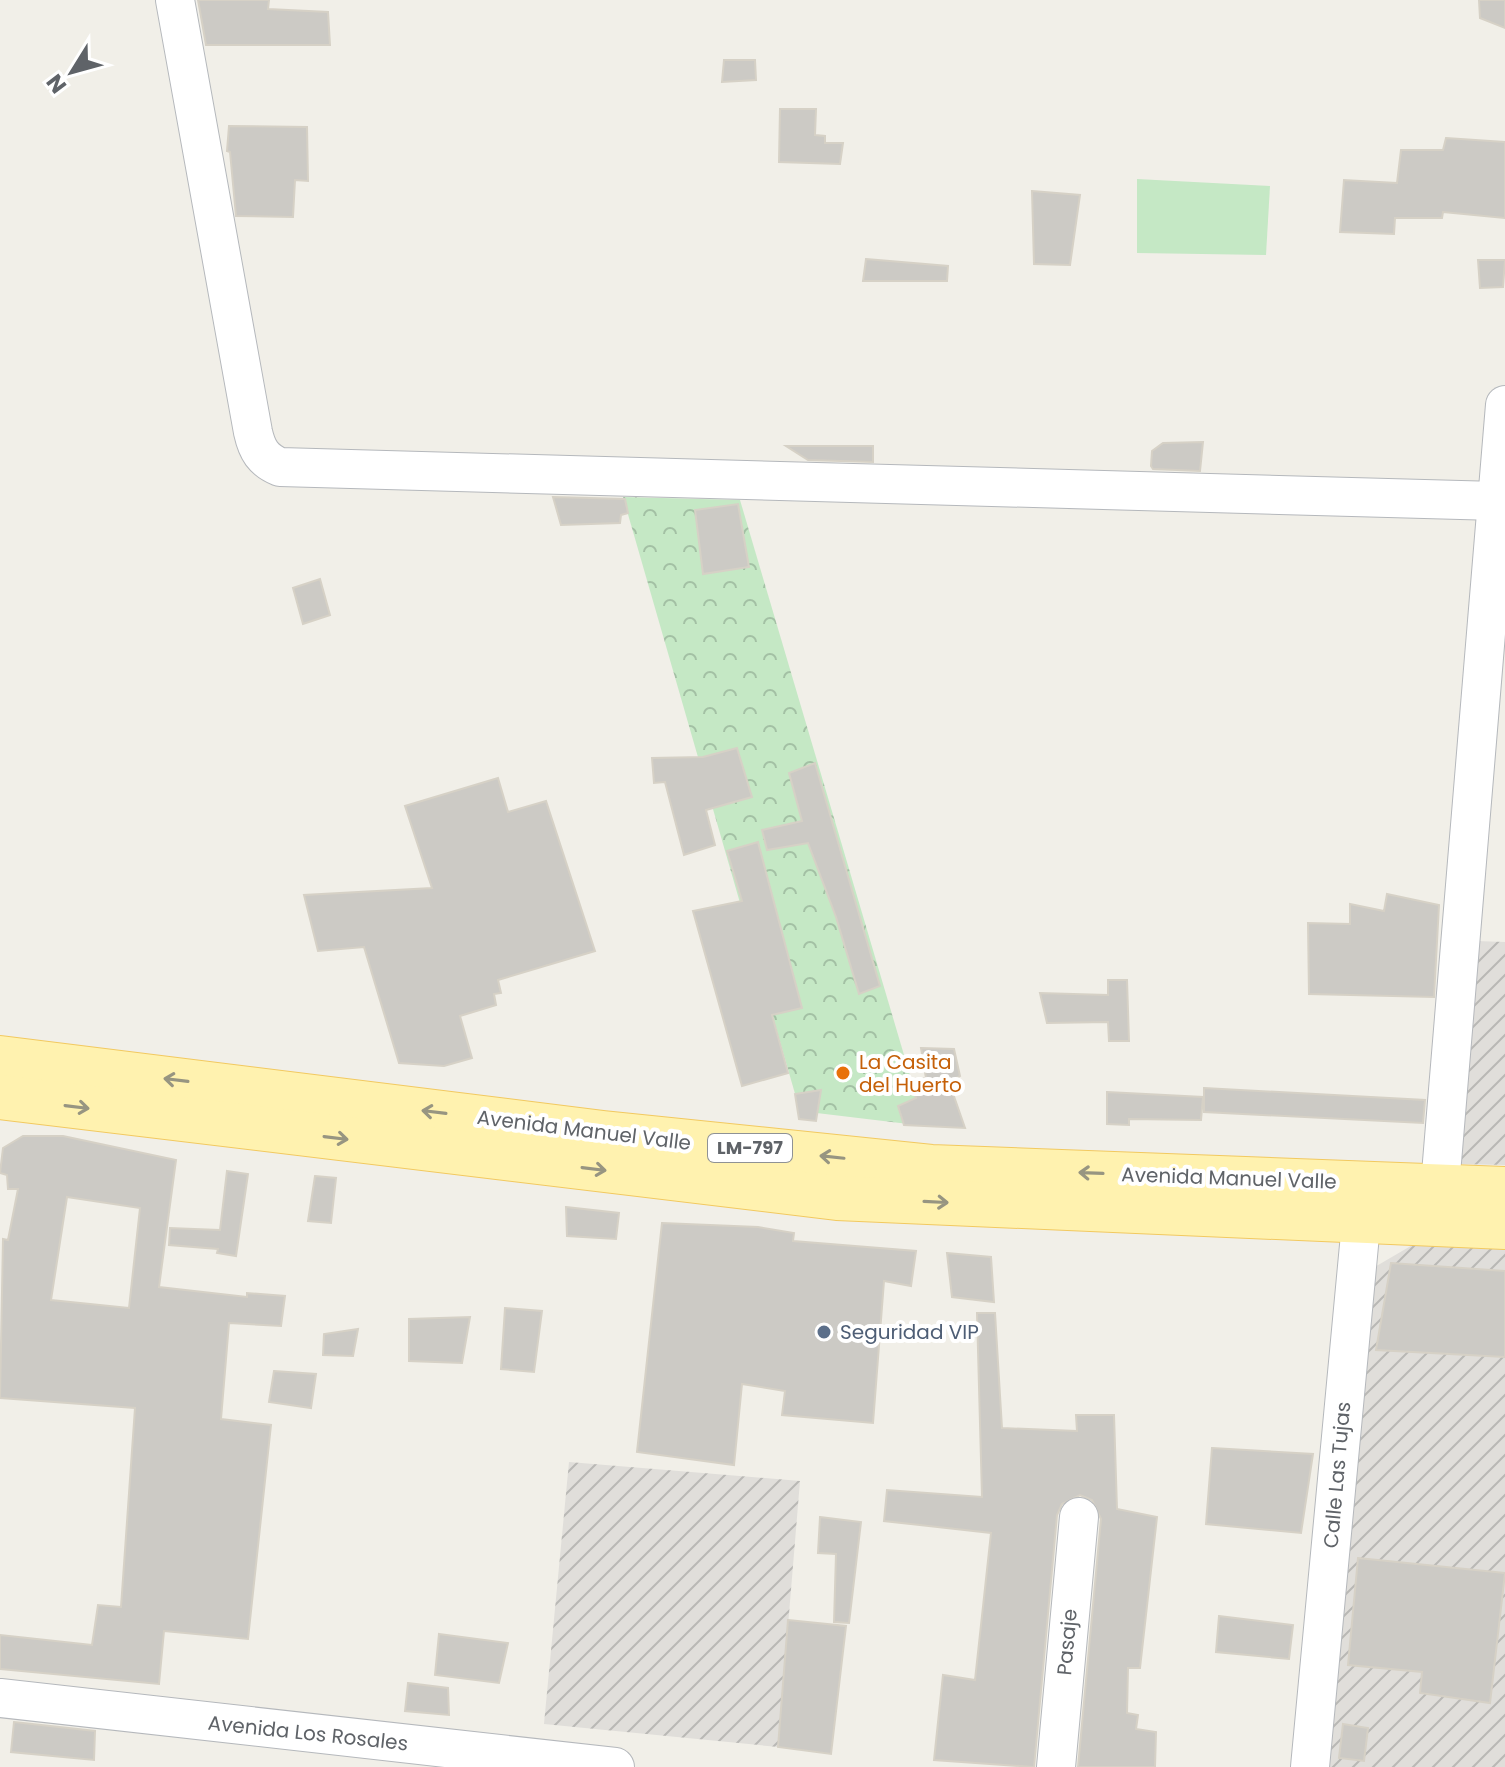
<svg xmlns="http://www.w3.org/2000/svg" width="1505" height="1767" font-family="Poppins,sans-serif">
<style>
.industrial{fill:url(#industrial-furrows)}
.forest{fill:url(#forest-crowns)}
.pitch{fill:#c5e8c5}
.building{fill:#cccac5;stroke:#d6d1c6;stroke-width:2;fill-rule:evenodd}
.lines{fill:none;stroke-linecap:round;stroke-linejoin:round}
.minor-casing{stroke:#b5b8bc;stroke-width:40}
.major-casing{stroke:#f2c960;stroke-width:46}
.minor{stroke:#fff;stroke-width:38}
.major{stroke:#fff2af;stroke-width:44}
.oneway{stroke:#979581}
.food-dot{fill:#e8710a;stroke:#fff;stroke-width:3}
.service-dot{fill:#5c6f8a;stroke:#fff;stroke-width:3}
.labels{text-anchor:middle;stroke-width:8;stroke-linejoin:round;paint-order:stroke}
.shield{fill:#fff;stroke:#8f9295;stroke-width:2}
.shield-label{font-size:18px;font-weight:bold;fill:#5f6368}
.food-label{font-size:20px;fill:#c56008;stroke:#fff;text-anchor:start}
.street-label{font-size:20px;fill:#5f6368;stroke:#fff}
.service-label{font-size:20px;fill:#4e5e75;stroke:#fff;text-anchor:start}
</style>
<defs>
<pattern id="industrial-furrows" width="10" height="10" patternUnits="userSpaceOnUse" patternTransform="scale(2)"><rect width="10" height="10" fill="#e0deda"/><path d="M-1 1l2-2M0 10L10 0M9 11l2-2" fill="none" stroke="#b9b8b5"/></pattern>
<pattern id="forest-crowns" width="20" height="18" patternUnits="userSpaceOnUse" patternTransform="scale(2)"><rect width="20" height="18" fill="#c5e8c5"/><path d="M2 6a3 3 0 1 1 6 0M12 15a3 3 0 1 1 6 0" fill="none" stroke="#a3c0a4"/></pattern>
</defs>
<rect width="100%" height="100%" fill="#f1efe8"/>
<g class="industrial">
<path d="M1476,941L1505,942V1165L1460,1164Z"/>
<path d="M1421,1240L1505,1244V1767H1328L1373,1268Z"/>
<path d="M569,1462L800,1481L778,1747L544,1724Z"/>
</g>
<path class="forest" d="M623,497L740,500L925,1126L800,1111Z"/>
<path class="pitch" d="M1137,179L1270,186L1266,255L1137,253Z"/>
<g class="building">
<path d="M198,0H269L268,9L328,12L330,45H206Z"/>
<path d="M1479,0H1505V28L1480,18Z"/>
<path d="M724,60H755L756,80L722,82Z"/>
<path d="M780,109H816L815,135L825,136V143H843L840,164L779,162Z"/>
<path d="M229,126L307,127L308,181L295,180L293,217L236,216L230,152L227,151Z"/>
<path d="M1446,138L1505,142V218L1443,212L1442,218H1395L1394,234L1340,232L1344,180L1397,183L1401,150H1443Z"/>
<path d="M1032,191L1080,195L1070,265L1034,264Z"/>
<path d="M866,259L948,266L947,281H863Z"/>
<path d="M1478,260H1505L1503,287L1480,288Z"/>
<path d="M1203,442L1200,471L1153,469L1151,466L1152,451L1163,443Z"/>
<path d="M786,446H873V462L808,460Z"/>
<path d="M553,497L625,499L628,513L621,515L620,523L561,525Z"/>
<path d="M738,504L749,567L703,574L695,510Z"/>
<path d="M320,579L330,615L303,624L293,588Z"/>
<path d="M737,748L752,797L706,810L715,845L684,855L665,782L654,783L652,758L703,757Z"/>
<path d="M815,763L880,986L859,994L836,917L808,843L767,850L762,830L802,821L789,773Z"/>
<path d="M498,778L508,812L546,801L595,951L498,980L501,993L494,994L496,1005L460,1016L472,1058L444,1066L399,1063L364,947L318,951L304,895L432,888L405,806Z"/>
<path d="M758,842L802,1008L772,1015L788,1073L742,1086L693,911L742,901L727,851Z"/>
<path d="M1387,894L1439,905L1434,997L1309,994L1308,923L1350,924V904L1384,911Z"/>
<path d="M1108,980H1127L1129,1041H1109L1108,1022L1047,1023L1040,993L1108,995Z"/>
<path d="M921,1048L954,1049L960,1076L949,1082L965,1128L904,1125L898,1106L916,1098L911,1082L926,1078Z"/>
<path d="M1204,1088L1425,1100L1423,1123L1204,1112Z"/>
<path d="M821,1090L816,1121L799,1119L795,1094Z"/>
<path d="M1107,1092L1203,1097L1201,1120L1129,1119V1125L1107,1124Z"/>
<path d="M23,1136H63L176,1160L159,1287L247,1297V1293L285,1296L281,1326L229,1323L221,1419L271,1425L248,1639L164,1631L159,1684L0,1669V1635L92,1645L98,1605L121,1607L135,1408L0,1398L3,1239L8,1240L18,1189H8L7,1175L0,1173L3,1148ZM67,1197L140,1208L129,1308L51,1300Z"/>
<path d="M227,1171L248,1174L236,1256L217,1253L218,1249L169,1245L170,1228L220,1230Z"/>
<path d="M315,1176L336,1178L331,1223L308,1221Z"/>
<path d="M566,1207L619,1213L616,1239L567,1236Z"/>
<path d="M662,1223L758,1227L794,1233L793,1241L916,1251L911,1286L884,1281L873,1423L782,1415L785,1391L742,1384L734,1465L637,1452Z"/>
<path d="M947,1253L991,1257L994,1302L952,1297Z"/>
<path d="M1391,1263L1505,1271V1357L1376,1350Z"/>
<path d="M505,1308L542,1311L534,1372L501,1369Z"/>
<path d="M977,1313H995L1002,1428L1077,1431L1076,1415H1114L1117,1509L1157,1517L1140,1668H1128L1127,1713L1138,1715L1136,1729L1156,1732L1155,1767H1078L1101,1519L1092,1500L1080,1495L1062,1504L1057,1515L1034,1767L934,1760L943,1675L975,1680L991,1533L884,1521L887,1490L982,1497Z"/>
<path d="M470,1317L462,1363L409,1361V1319Z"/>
<path d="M358,1329L353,1356L323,1355L324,1334Z"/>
<path d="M274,1371L316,1374L311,1408L269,1402Z"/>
<path d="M1212,1448L1313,1454L1301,1533L1206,1524Z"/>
<path d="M820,1517L861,1522L849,1623L834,1622L836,1554L818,1553Z"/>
<path d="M1358,1558L1505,1573L1490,1703L1420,1693L1422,1672L1348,1665Z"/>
<path d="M1219,1616L1293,1625L1289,1659L1216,1652Z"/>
<path d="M788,1620L846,1626L831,1754L778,1747Z"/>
<path d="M439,1634L508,1643L499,1683L435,1675Z"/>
<path d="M408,1683L448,1688L449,1715L405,1711Z"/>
<path d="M14,1722L95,1731L94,1760L11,1752Z"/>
<path d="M1343,1724L1368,1728L1364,1761L1339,1758Z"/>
</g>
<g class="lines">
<defs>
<g id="minor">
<path d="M175,0L253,432C257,450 263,460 280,467L1497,501"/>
<path d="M1440,1186L1505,405"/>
<path d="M0,1698L615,1767"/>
<path d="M1056,1767L1079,1517"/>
<path d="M1310,1767L1364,1192"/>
</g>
<g id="major">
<path d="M0,1058L603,1133L931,1167L1505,1189"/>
<path d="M0,1097L837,1198L1505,1227"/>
</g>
</defs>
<use href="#minor" class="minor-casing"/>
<use href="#major" class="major-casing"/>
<use href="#minor" class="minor"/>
<use href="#major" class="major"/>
</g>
<defs><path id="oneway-shaft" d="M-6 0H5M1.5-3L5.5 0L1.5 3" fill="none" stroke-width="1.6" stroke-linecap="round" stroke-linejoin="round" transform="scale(2)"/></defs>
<g class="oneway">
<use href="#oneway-shaft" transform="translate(176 1080) rotate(-173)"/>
<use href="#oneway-shaft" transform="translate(77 1107) rotate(7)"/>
<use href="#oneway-shaft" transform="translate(434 1112) rotate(-173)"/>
<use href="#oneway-shaft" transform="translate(336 1138) rotate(7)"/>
<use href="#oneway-shaft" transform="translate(832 1157) rotate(-174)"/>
<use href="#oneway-shaft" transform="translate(594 1169) rotate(7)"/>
<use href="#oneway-shaft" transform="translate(1091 1173) rotate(-178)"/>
<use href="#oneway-shaft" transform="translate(936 1202) rotate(3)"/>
</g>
<circle class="food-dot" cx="843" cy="1073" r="8"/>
<circle class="service-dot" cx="824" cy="1332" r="8"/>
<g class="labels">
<rect class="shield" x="708" y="1134" width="84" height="28" rx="6"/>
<g class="shield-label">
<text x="750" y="1154">LM-797</text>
</g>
<g class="food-label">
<text x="859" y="1069">La Casita<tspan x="859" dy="23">del Huerto</tspan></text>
</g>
<g class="street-label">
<text transform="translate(584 1130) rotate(7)" y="7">Avenida Manuel Valle</text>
<text transform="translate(1229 1178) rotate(2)" y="7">Avenida Manuel Valle</text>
<text transform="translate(1337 1475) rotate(-85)" y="7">Calle Las Tujas</text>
<text transform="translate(1067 1642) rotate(-85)" y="7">Pasaje</text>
<text transform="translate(308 1733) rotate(6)" y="7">Avenida Los Rosales</text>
</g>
<g class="service-label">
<text x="840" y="1339">Seguridad VIP</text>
</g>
</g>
<g transform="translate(72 72) rotate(233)" stroke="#ffffff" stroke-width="6" paint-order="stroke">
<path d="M0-6L14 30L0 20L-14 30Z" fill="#5f6368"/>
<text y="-12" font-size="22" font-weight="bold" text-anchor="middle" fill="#5f6368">N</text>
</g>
</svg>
